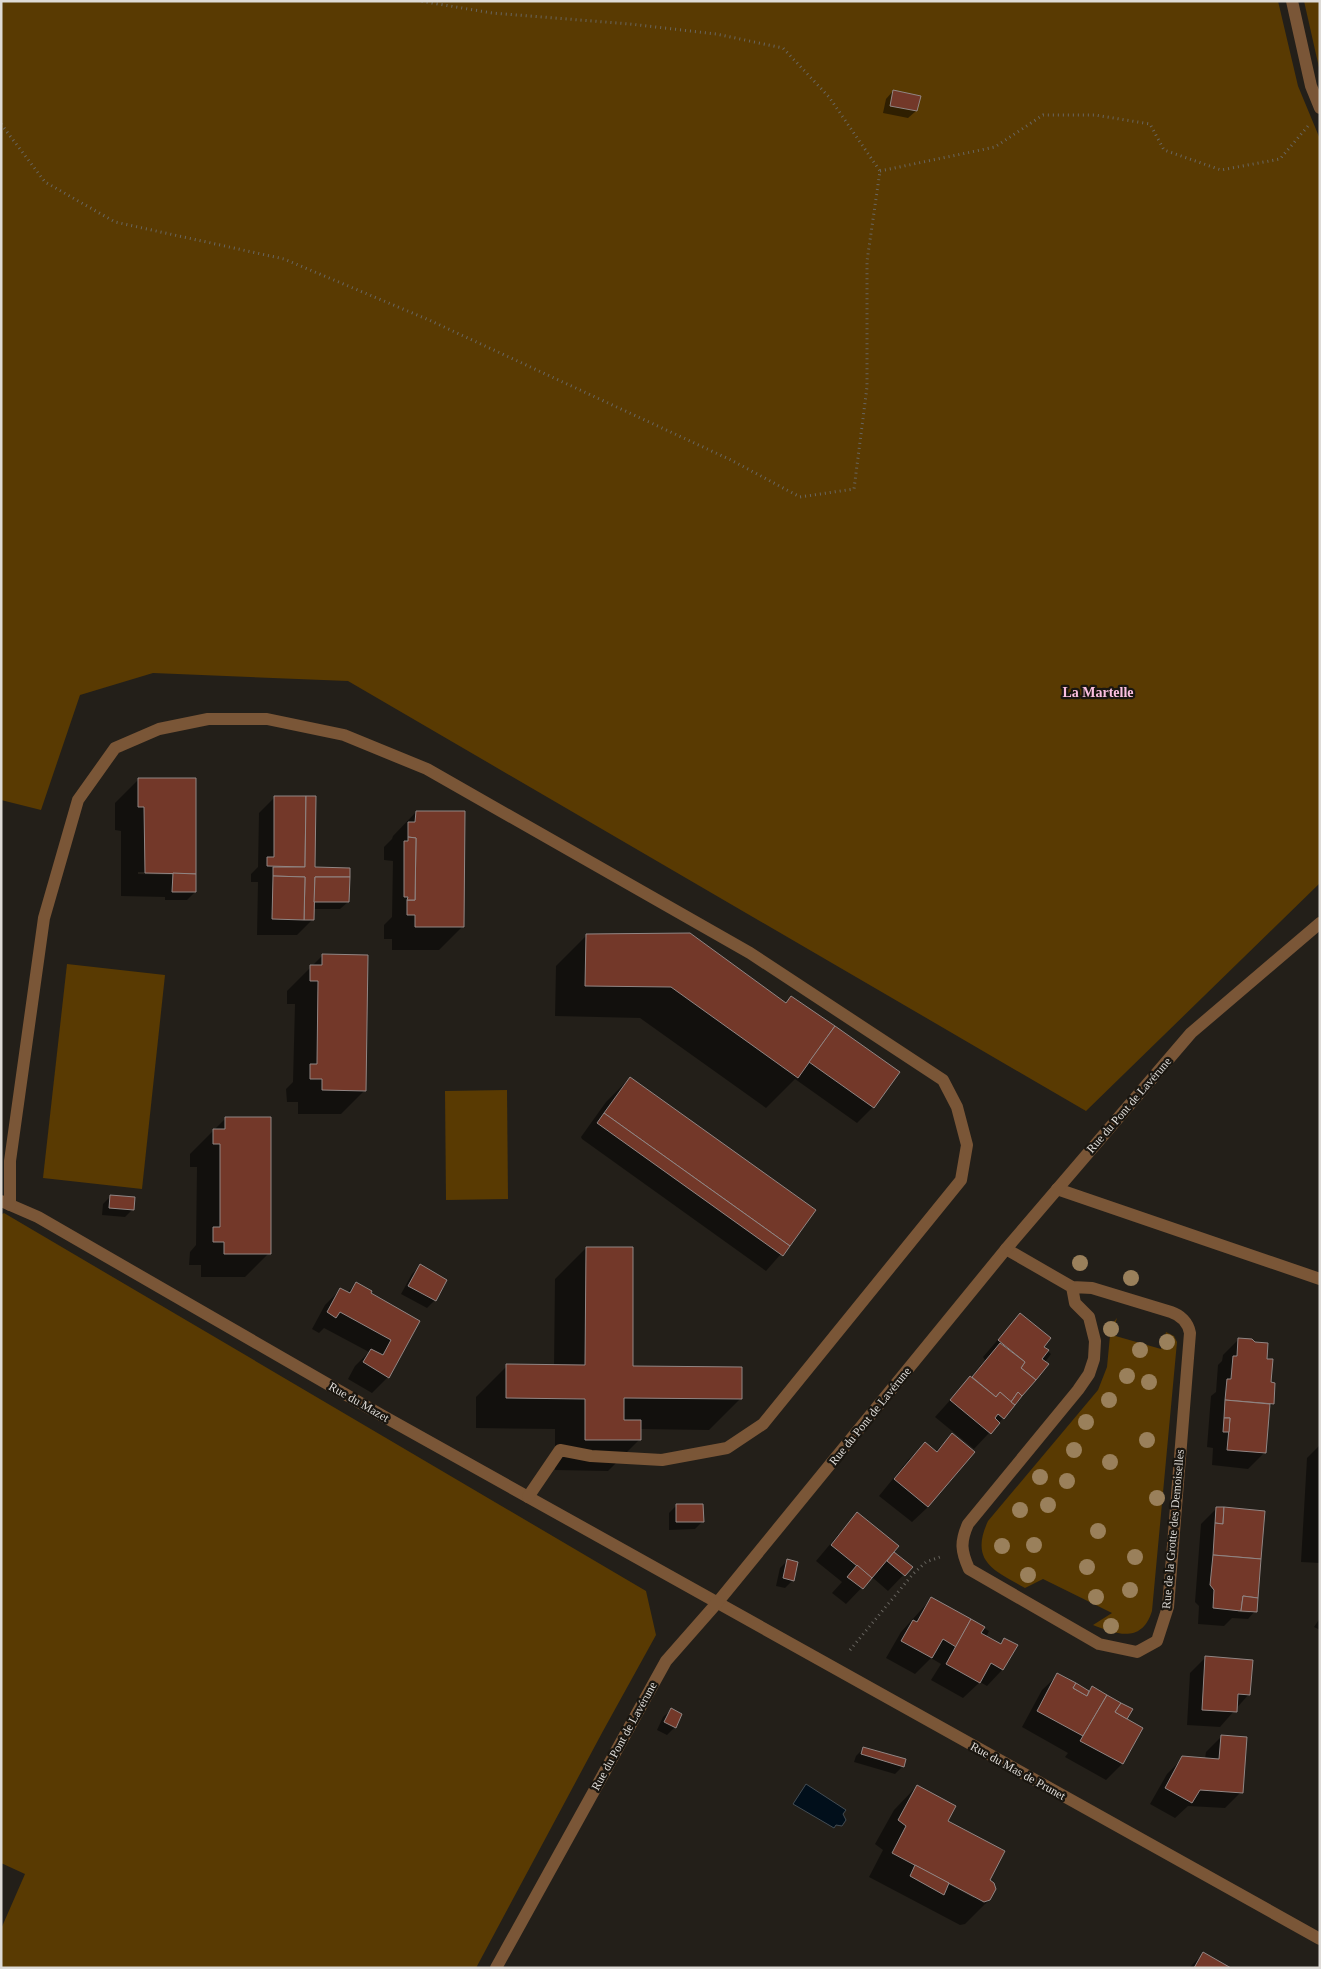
<svg xmlns="http://www.w3.org/2000/svg" width="1321" height="1969" font-family="'Times New Roman',serif">
<style>
.green{fill:#593a02}
.water{fill:#010f1b;stroke:#434c53}
.shadow{fill:#0007;fill-rule:evenodd}
.building{fill:#733829;stroke:#918684}
.lines{fill:none;stroke-linecap:round;stroke-linejoin:round}
.path{stroke:#696660;stroke-width:3;stroke-dasharray:1 4;stroke-linecap:butt}
.minor{stroke:#7a5637;stroke-width:12}
.tree{fill:#9a805b}
.labels{text-anchor:middle;stroke-width:4.5;stroke-linejoin:round;paint-order:stroke}
.street-label{font-size:12px;fill:#dedbd7;stroke:#1a1610}
.neighbourhood-label{font-size:14px;font-weight:bold;fill:#fbbfe0;stroke:#1a1610}
</style>
<rect width="100%" height="100%" fill="#231f19"/>
<g class="green">
<path d="M1,1H1278L1298,86L1320,139V883L1086,1111L348,681L153,673L80,695L41,810L1,800Z"/>
<path d="M1304,1H1320V72Z"/>
<path d="M67,964L165,975L142,1189L43,1178Z"/>
<path d="M507,1090L508,1199L446,1200L445,1091Z"/>
<path d="M4,1213L646,1591L656,1635L603,1731L476,1968H1V1929L25,1874L1,1863V1215Z"/>
<path d="M1117,1318L1112,1335L1161,1349L1166,1332L1174,1336L1177,1342L1152,1611C1142,1643 1118,1635 1093,1625L1112,1613L1043,1579L1025,1588C995,1571 969,1562 988,1521L1098,1390L1107,1367L1111,1325Z"/>
</g>
<path class="water" d="M806,1784L846,1810L843,1814L846,1820L842,1826L836,1825L834,1828L793,1804Z"/>
<g class="shadow">
<path d="M893,91L916,111L908,118L883,113L886,99Z"/>
<path d="M139,779L195,892L187,900H165V897L121,896V831L115,830V803ZM138,872H173V875L138,874Z"/>
<path d="M275,797L314,868L348,902L340,909H313V919L297,935H257L258,882H251V874L258,867L259,813Z"/>
<path d="M416,812L463,926L439,950H392V939H384V925L392,917L393,861L384,860V847L392,839L393,836Z"/>
<path d="M587,935L785,1004L791,998L898,1072L873,1107L857,1123L795,1079L766,1108L640,1018L555,1016L556,966Z"/>
<path d="M323,955L365,1090L341,1114H298V1102H287L286,1089L293,1082L295,1004H287V991Z"/>
<path d="M630,1078L787,1247L766,1271L582,1139L581,1137L606,1102Z"/>
<path d="M226,1118L269,1253L245,1277H201V1265H189L190,1252L196,1245L197,1167H190V1154Z"/>
<path d="M111,1196L133,1209L125,1217L102,1215L103,1204Z"/>
<path d="M586,1248L632,1367L740,1399L709,1430L639,1429V1440L608,1471L555,1470V1429L476,1428V1397L507,1366H554L555,1279Z"/>
<path d="M420,1266L435,1300L427,1308L401,1294L412,1274Z"/>
<path d="M357,1283L370,1293L418,1322L388,1377L372,1393L348,1379L355,1366L369,1352L324,1328L319,1333L312,1329L325,1305L341,1289L347,1293Z"/>
<path d="M1020,1314L1043,1347L1051,1354L1003,1418L974,1449L935,1417L971,1377L985,1360L983,1357Z"/>
<path d="M1239,1339L1265,1360L1273,1404L1268,1408L1264,1453L1248,1469L1212,1465L1213,1448L1207,1447L1211,1396L1216,1392L1218,1365L1222,1361L1223,1355Z"/>
<path d="M952,1435L928,1507L912,1522L879,1496L909,1459L925,1444L935,1452Z"/>
<path d="M1320,1445V1563L1301,1562L1307,1458Z"/>
<path d="M677,1505L703,1521L695,1529L669,1530V1513Z"/>
<path d="M1217,1508L1255,1611L1248,1619L1232,1618L1224,1626L1198,1624L1199,1606L1195,1602L1201,1524ZM1238,1609L1250,1610V1613L1238,1612Z"/>
<path d="M857,1514L892,1552L911,1567L888,1591L872,1577L846,1604L832,1593L842,1582L816,1561L842,1530Z"/>
<path d="M788,1560L793,1580L785,1588L776,1586L780,1568Z"/>
<path d="M931,1599L989,1631L986,1637L999,1644L1004,1639L1002,1670L987,1686L980,1682L963,1698L931,1680L941,1664L931,1658L915,1674L886,1658L901,1632Z"/>
<path d="M1320,1618V1630L1314,1627Z"/>
<path d="M1206,1657L1249,1694L1220,1727L1187,1725L1190,1673Z"/>
<path d="M1058,1675L1088,1692L1092,1688L1126,1719L1142,1728L1122,1764L1106,1780L1065,1757L1068,1753L1022,1727L1042,1690Z"/>
<path d="M671,1710L675,1727L667,1735L657,1730L663,1717Z"/>
<path d="M1222,1736L1241,1792L1225,1808L1188,1806L1175,1818L1150,1804L1167,1774L1183,1758L1205,1759L1206,1752Z"/>
<path d="M864,1748L903,1766L895,1774L854,1762L856,1756Z"/>
<path d="M917,1786L947,1822L988,1880L989,1900L965,1924L960,1925L869,1877L883,1850L875,1844L894,1810ZM948,1881L975,1896L974,1898L948,1884Z"/>
<path d="M1203,1954L1229,1968H1189Z"/>
</g>
<g class="building">
<path d="M893,90L921,96L917,111L890,106Z"/>
<path d="M138,778H196V874L145,873L144,807H138Z"/>
<path d="M274,796H306L305,867L267,866V857H274Z"/>
<path d="M306,796H316L315,867L350,868V877H315L314,920H304L305,877L273,876V867H305Z"/>
<path d="M416,811H465L464,927H415V915H407V900H415L416,838L408,837V822H415Z"/>
<path d="M408,837L416,838L415,900H407L408,897H404V841H408Z"/>
<path d="M173,873L196,874V892H172Z"/>
<path d="M273,876L305,877L304,920L272,919Z"/>
<path d="M315,877H350L349,902H314Z"/>
<path d="M690,933L786,1003L791,996L835,1026L798,1078L671,987L585,986L586,934Z"/>
<path d="M322,954L368,955L366,1091L322,1090V1079H310V1064H317L318,981H310V965H322Z"/>
<path d="M835,1026L900,1072L874,1108L809,1062Z"/>
<path d="M630,1077L816,1210L790,1246L604,1113Z"/>
<path d="M604,1113L790,1246L783,1256L597,1123Z"/>
<path d="M225,1117H271V1254H224V1242H213V1227H220V1144H213V1129H225Z"/>
<path d="M110,1195L135,1197L134,1210L109,1208Z"/>
<path d="M586,1247H633V1366L742,1367V1399L624,1398V1420H641V1440H585V1399L506,1398V1364L585,1365Z"/>
<path d="M420,1264L447,1280L436,1301L408,1286Z"/>
<path d="M356,1282L372,1291L371,1293L420,1321L389,1378L363,1362L371,1349L383,1355L391,1340L340,1312L336,1318L327,1312L340,1288L350,1293Z"/>
<path d="M1020,1313L1051,1338L1044,1347L1049,1350L1042,1359L1049,1364L1036,1380L1021,1368L1025,1362L998,1340Z"/>
<path d="M1238,1338L1252,1339L1255,1342L1268,1343L1267,1359H1273L1271,1382L1275,1383L1274,1404L1225,1400L1227,1379H1231L1233,1356H1237Z"/>
<path d="M1000,1343L1025,1362L1021,1368L1036,1380L1022,1396L1018,1392L1011,1402L1000,1392L996,1397L972,1377Z"/>
<path d="M970,1376L996,1397L1000,1392L1015,1405L1004,1419L998,1414L995,1418L1000,1423L991,1434L950,1400Z"/>
<path d="M1018,1392L1022,1396L1015,1405L1011,1402Z"/>
<path d="M1225,1400L1270,1404L1266,1453L1227,1450L1230,1418H1224Z"/>
<path d="M1224,1418H1230L1229,1432H1223Z"/>
<path d="M952,1433L975,1452L928,1507L894,1479L925,1442L937,1452Z"/>
<path d="M676,1504H703L704,1522H676Z"/>
<path d="M1216,1507H1224L1223,1524L1215,1523Z"/>
<path d="M1224,1507L1265,1511L1261,1559L1213,1555L1215,1523L1223,1524Z"/>
<path d="M857,1512L899,1546L872,1578L831,1545Z"/>
<path d="M894,1552L913,1567L905,1576L887,1561Z"/>
<path d="M1213,1555L1261,1559L1258,1598L1243,1596L1241,1611L1213,1608L1214,1590L1210,1585Z"/>
<path d="M787,1559L798,1562L794,1581L783,1578Z"/>
<path d="M857,1565L872,1578L863,1589L847,1577Z"/>
<path d="M1243,1596L1258,1598L1257,1612L1241,1611Z"/>
<path d="M931,1597L971,1619L956,1647L943,1639L932,1658L901,1641L913,1620L917,1622Z"/>
<path d="M971,1619L985,1627L981,1633L1001,1644L1004,1638L1018,1645L1003,1670L991,1663L980,1683L946,1664Z"/>
<path d="M1205,1656L1253,1660L1250,1695L1238,1694L1237,1712L1202,1710Z"/>
<path d="M1057,1673L1076,1683L1073,1688L1087,1696L1092,1686L1107,1695L1083,1736L1037,1711Z"/>
<path d="M1076,1683L1089,1691L1087,1696L1073,1688Z"/>
<path d="M1107,1695L1121,1703L1115,1712L1143,1728L1123,1764L1080,1741Z"/>
<path d="M1121,1703L1133,1709L1127,1719L1115,1712Z"/>
<path d="M671,1708L682,1714L676,1728L664,1722Z"/>
<path d="M1221,1735L1247,1737L1243,1793L1200,1790L1192,1803L1165,1788L1182,1756L1219,1759Z"/>
<path d="M863,1747L906,1759L904,1767L861,1754Z"/>
<path d="M917,1785L956,1806L948,1821L1005,1851L990,1880L994,1883L996,1889L990,1900L984,1902L892,1853L906,1826L898,1820Z"/>
<path d="M915,1865L949,1883L944,1895L910,1876Z"/>
<path d="M1203,1952L1231,1968H1194Z"/>
</g>
<g class="lines">
<g class="path">
<path d="M1,124L45,182L115,222L284,259L429,320L731,460L800,497L854,489L867,387V261L880,171L829,97L783,48L716,34L630,24L492,13L420,1"/>
<path d="M880,171L995,147L1043,115H1095L1150,124L1164,150L1221,170L1280,159L1308,126"/>
<path d="M850,1650L913,1574L926,1562L940,1557"/>
</g>
<g class="minor">
<path d="M1292,1L1311,86L1320,108"/>
<path d="M1057,1189L1320,1279"/>
<path d="M1,1201L38,1217L383,1416L1320,1939"/>
<path d="M10,1205V1161L44,918L78,800L115,748L159,729L208,719H267L344,735L427,769L750,953L943,1080L957,1107L967,1145L961,1180L763,1424L727,1448L662,1460L591,1456L560,1450L528,1497"/>
<path d="M1006,1249L1072,1287L1092,1288L1171,1312C1180,1315 1188,1322 1190,1333L1168,1607L1157,1641L1137,1652L1099,1644L969,1569C961,1551 960,1542 968,1524L1078,1390L1089,1374L1094,1359L1095,1341L1089,1317L1075,1303L1072,1287"/>
<path d="M496,1968L666,1661L717,1603L1006,1249L1191,1033L1320,923"/>
</g>
</g>
<g class="tree">
<circle cx="1080" cy="1263" r="8"/>
<circle cx="1131" cy="1278" r="8"/>
<circle cx="1111" cy="1329" r="8"/>
<circle cx="1167" cy="1342" r="8"/>
<circle cx="1140" cy="1350" r="8"/>
<circle cx="1127" cy="1376" r="8"/>
<circle cx="1149" cy="1382" r="8"/>
<circle cx="1109" cy="1400" r="8"/>
<circle cx="1086" cy="1422" r="8"/>
<circle cx="1147" cy="1440" r="8"/>
<circle cx="1074" cy="1450" r="8"/>
<circle cx="1110" cy="1462" r="8"/>
<circle cx="1040" cy="1477" r="8"/>
<circle cx="1067" cy="1481" r="8"/>
<circle cx="1157" cy="1498" r="8"/>
<circle cx="1048" cy="1505" r="8"/>
<circle cx="1020" cy="1510" r="8"/>
<circle cx="1098" cy="1531" r="8"/>
<circle cx="1034" cy="1545" r="8"/>
<circle cx="1002" cy="1546" r="8"/>
<circle cx="1135" cy="1557" r="8"/>
<circle cx="1087" cy="1567" r="8"/>
<circle cx="1028" cy="1575" r="8"/>
<circle cx="1130" cy="1590" r="8"/>
<circle cx="1096" cy="1597" r="8"/>
<circle cx="1111" cy="1626" r="8"/>
</g>
<g class="labels">
<g class="street-label">
<text transform="translate(1129 1105) rotate(-49)" y="4">Rue du Pont de Lavérune</text>
<text transform="translate(359 1402) rotate(30)" y="4">Rue du Mazet</text>
<text transform="translate(870 1416) rotate(-51)" y="4">Rue du Pont de Lavérune</text>
<text transform="translate(1173 1529) rotate(-85)" y="4">Rue de la Grotte des Demoiselles</text>
<text transform="translate(624 1736) rotate(-61)" y="4">Rue du Pont de Lavérune</text>
<text transform="translate(1018 1771) rotate(29)" y="4">Rue du Mas de Prunet</text>
</g>
<g class="neighbourhood-label">
<text x="1098" y="697">La Martelle</text>
</g>
</g>
<rect width="1321" height="1969" fill="none" stroke="#dedbd7" stroke-width="5"/>
</svg>
